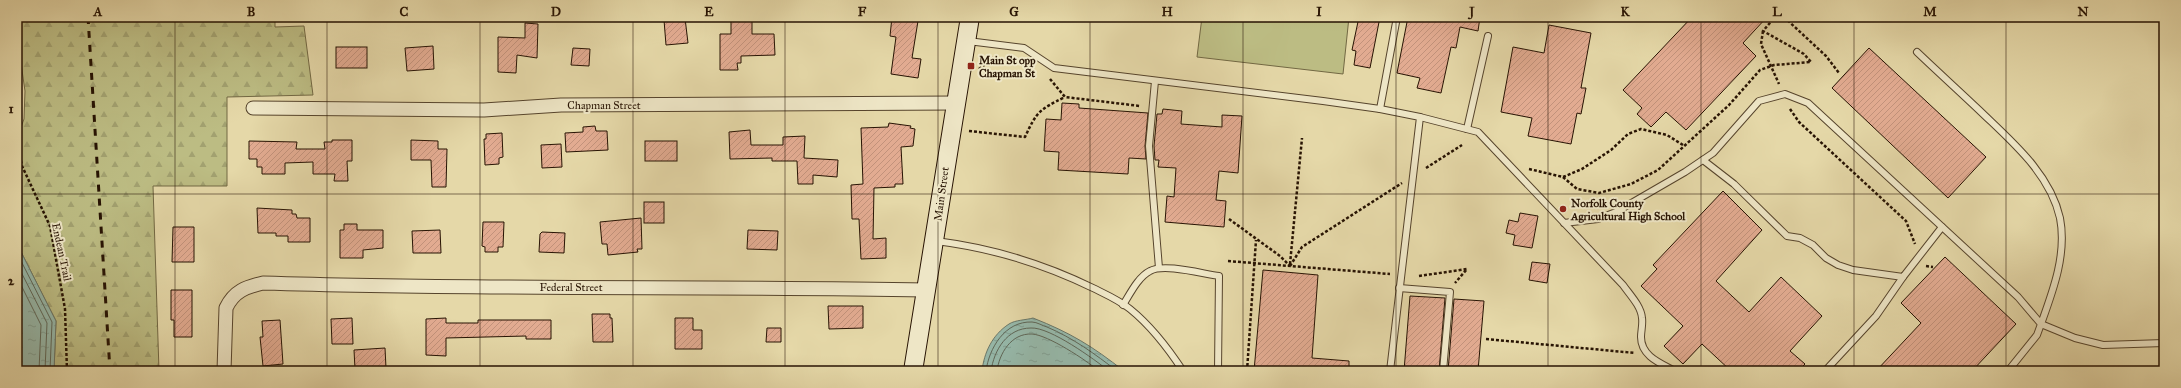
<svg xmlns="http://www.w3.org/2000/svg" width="2181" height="388" font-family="'IM FELL Great Primer',serif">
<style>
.forest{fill:url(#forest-firs);stroke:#726843}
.pitch{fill:#bcbc83;stroke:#726843}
.water{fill:url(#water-ripples);stroke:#6a7768}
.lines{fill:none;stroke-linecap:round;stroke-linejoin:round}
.shore{stroke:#5e6657;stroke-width:1}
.building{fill:url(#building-hatch);stroke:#271303}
.lane-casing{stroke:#56442c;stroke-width:8}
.street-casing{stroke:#56442c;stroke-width:15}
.secondary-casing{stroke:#271303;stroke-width:20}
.path{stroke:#271303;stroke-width:2.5;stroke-dasharray:3 2;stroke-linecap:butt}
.lane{stroke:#eee6c6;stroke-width:6}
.street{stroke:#eee6c6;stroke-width:13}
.secondary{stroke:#eee6c6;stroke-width:18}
.rail{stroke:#271303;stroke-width:3;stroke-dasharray:7 7;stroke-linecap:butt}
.grid{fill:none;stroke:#271303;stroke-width:1;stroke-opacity:0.55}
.poi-dot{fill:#8f2418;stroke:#eee6c6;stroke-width:1.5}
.labels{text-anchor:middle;stroke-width:4;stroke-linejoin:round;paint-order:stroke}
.poi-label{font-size:11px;font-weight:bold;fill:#271303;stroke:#eee6c6;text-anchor:start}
.street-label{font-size:11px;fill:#271303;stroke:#eee6c6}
.neatline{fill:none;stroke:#271303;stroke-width:1.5}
.grid-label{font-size:13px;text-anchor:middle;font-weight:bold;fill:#271303}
</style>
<defs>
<pattern id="forest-firs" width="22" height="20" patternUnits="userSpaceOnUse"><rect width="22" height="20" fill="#bcbc83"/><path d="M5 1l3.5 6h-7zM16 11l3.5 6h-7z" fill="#a2a170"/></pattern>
<pattern id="water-ripples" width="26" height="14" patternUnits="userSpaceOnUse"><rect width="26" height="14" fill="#96b9ab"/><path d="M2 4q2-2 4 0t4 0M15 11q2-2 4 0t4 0" fill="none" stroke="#819e92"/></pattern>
<pattern id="building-hatch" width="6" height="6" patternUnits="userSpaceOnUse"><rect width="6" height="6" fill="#e2ab91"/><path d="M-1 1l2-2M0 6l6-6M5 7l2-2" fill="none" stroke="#c2927b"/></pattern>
</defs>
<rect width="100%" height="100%" fill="#e5d8a8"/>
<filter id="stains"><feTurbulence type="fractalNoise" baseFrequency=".005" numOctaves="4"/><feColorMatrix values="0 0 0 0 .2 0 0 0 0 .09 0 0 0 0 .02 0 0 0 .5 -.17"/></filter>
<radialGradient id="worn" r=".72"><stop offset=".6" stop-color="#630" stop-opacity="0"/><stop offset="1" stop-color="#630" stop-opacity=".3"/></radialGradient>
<path class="forest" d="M17,17H275V27L304,26L313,95L227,97V186H153L159,371H54L56,321L17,244V138L24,119L25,91L17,36Z"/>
<path class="pitch" d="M1202,17H1349L1343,74L1197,57Z"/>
<g class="water">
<path d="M17,244L56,321L54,371H17Z"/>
<path d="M1033,318C1071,333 1092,346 1124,371H982C984,353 992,335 1009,324C1015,320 1026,320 1033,318Z"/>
</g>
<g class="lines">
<g class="shore">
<path d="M17,253L52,322L50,371"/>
<path d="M17,264L47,323L45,371"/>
<path d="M17,277L41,325L39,371"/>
<path d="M986,371C989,348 1005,321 1032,322C1037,322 1043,326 1047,327C1073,338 1095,354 1117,371"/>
<path d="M991,371C994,350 1007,328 1031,328C1050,327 1094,359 1109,371"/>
<path d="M997,371C999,354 1011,333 1032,334C1048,335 1086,360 1099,371"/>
</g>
</g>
<g class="building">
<path d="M731,17H752V34H774L775,55L741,56V63H737L738,70H720V34H731Z"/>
<path d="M892,17L918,21L912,58L921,59L918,78L891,74L896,37L890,36Z"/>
<path d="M1359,17H1380L1370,68L1354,65L1356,51L1352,50Z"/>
<path d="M1408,17H1480L1478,31L1460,27L1456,48L1451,47L1441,93L1417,88L1420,78L1397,73Z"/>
<path d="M1692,17H1767L1743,43L1756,56L1686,130L1666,112L1651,127L1637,114L1642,108L1623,90Z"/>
<path d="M685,18L688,43L666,45L664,20Z"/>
<path d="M525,23L538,24L537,58L517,55L516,73L498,72V37L525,38Z"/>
<path d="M1549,25L1591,33L1581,88H1586L1581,114L1577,113L1571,144L1528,136L1532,118L1501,112L1513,47L1544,53Z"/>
<path d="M433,46L434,69L407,71L405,48Z"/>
<rect x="336" y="47" width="31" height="21"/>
<path d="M573,48L590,49L589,66L571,65Z"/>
<path d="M1869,48L1986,157L1948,198L1832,88Z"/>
<path d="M1062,103L1079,104V108L1148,113L1145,146L1146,159L1129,158L1128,174L1058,170L1059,152L1044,151L1046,119L1061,120Z"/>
<path d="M1163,109L1182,111L1181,124L1222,127V115L1242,116L1238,173L1219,171L1216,200L1226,201L1224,227L1165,222L1167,196L1174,197L1176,168L1158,167L1159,160H1155L1154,146L1157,114H1162Z"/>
<path d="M889,123L911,126L910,128L915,129L913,146L901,147L903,184H895V187L874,188L873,239L886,238V258L861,259L859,219H852L851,185L863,184L861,128L888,127Z"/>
<path d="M595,126L596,131H607L608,150L566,152L565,133L583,132V127Z"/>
<path d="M750,130L751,145H783V137L805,136L804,158L838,160L837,177L813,175V184H798L797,161H772V158L730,159L729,132Z"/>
<path d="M502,133L503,157L499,158V164L485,165L484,139H486V134Z"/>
<path d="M332,140H352V161H347L348,181H334L335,174H313V162L285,163V174H262V167H257V159H249V141L297,142L296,149H325L324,142H332Z"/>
<path d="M411,140L438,141V149H447L446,187H432L431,160H411Z"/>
<rect x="645" y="141" width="32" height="20"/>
<path d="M561,144L562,167L542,168L541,145Z"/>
<path d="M1723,191L1762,230L1716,281L1749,312L1781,277L1822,316L1790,351L1805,364L1798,371H1731L1702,344L1683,364L1664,346L1683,326L1641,286L1657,269L1653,265Z"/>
<rect x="644" y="202" width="20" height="21"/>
<path d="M257,208L292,210V214H296L297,218H310V242H288V236H276V233H258Z"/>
<path d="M1520,213L1538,216L1532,248L1513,245L1515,235L1506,233L1509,220L1518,222Z"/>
<path d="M641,218L642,249H637L638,252L608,255L607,244H602L600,222Z"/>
<path d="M483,222H504L503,247H498V252H485V247L482,246Z"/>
<path d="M344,224H357V230H383V248L363,250V258H340V230H344Z"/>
<path d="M173,227H194V262H172Z"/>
<path d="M440,230L441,253H413L412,231Z"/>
<path d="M748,230L778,231L777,250L747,249Z"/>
<path d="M542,232L565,233L564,253L539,252L540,234Z"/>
<path d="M1945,257L2016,324L1972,371H1876L1921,323L1901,303Z"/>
<path d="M1532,262L1550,264L1547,283L1529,280Z"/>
<path d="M1263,270L1318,275L1312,358L1349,361V371H1254Z"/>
<path d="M171,290H192V337H174V320H171Z"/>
<path d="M1410,296L1445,298L1439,371H1404Z"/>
<path d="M1454,299L1484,301L1478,371H1448Z"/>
<path d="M828,306H863V328L829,329Z"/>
<path d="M592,314H610V318H612L613,342H593Z"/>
<path d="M352,318L353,344H332L331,319Z"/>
<path d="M446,318V323H478V320H551V339H526V336L446,338V356L426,355V319Z"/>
<path d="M675,318H693V330H702V349H675Z"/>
<path d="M280,320L283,364L263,366L260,337H263L262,321Z"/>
<path d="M767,328H781V342H766Z"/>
<path d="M385,348L386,368L355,369L354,350Z"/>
</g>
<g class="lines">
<defs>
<g id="lane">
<path d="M968,41L1024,48L1054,68L1323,101L1380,109L1420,117L1390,371"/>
<path d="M1917,52C1938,72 1959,91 1979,110C2011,141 2050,173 2060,218C2067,254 2053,291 2041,324L2075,338L2103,345L2164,343"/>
<path d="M1155,81L1149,146L1159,268"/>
<path d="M1380,109L1397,17"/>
<path d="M1420,117L1478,132L1623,285C1630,295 1641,306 1642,318C1643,324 1641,331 1641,337C1641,356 1660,363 1675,371"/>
<path d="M1467,129L1488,36"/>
<path d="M1703,160L1734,184L1787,236L1800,238L1813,245L1826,258L1838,265L1853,270L1903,277L1942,227"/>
<path d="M1564,223L1598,219L1616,212L1685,172L1713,153L1759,101L1785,94L1808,103L2018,297L2041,324L2037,335L2008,371"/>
<path d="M936,241C992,248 1042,263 1093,288C1105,294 1119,300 1130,309C1151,326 1168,348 1183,371"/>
<path d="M1399,288L1450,292L1443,371"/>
<path d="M1123,305C1130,294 1138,277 1150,271C1164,263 1203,274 1219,276L1218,371"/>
<path d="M1825,371L1876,316L1903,277"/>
</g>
<g id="street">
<path d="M253,108L484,110L561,105L956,103"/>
<path d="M224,371L226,308C234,291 246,287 263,283C484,290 705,286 926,290"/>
</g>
<path id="secondary" d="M913,371L970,17"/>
</defs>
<use href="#lane" class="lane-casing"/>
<use href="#street" class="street-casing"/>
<use href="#secondary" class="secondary-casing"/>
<g class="path">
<path d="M1784,17L1826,56L1839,73"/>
<path d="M1763,31L1761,44L1779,84"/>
<path d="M979,69L993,58L1014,60"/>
<path d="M1050,79L1065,97L1140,106"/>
<path d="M1790,109L1799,122L1906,221L1915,244"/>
<path d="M969,131L1025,137C1037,111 1039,110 1065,97"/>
<path d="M17,141L22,166L50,226L65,309L67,371"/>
<path d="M1426,168L1462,145"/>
<path d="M1529,169L1563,177L1582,169L1611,150L1628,134L1641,129L1667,135L1683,145"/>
<path d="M1563,177L1577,189L1599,193L1631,184L1658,170L1729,105L1760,70L1774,65L1811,62L1804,54L1763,31L1775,17"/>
<path d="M1229,219L1280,256L1290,266"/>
<path d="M1228,261L1390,274"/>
<path d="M1290,264L1302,138"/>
<path d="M1290,266L1302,247L1402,183"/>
<path d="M1926,266L1933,267"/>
<path d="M1419,276L1467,269L1455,283"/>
<path d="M1486,339L1635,353"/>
<path d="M1247,371L1256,240"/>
</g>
<use href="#lane" class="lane"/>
<use href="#street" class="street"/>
<use href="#secondary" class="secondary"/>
<path class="rail" d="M88,17L110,371"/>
</g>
<path class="grid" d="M175,17V371M327,17V371M480,17V371M633,17V371M785,17V371M938,17V371M1090,17V371M1243,17V371M1396,17V371M1548,17V371M1701,17V371M1854,17V371M2006,17V371M17,194H2164"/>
<g class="poi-dot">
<rect x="967" y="62" width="8" height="8" rx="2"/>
<circle cx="1563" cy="209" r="4"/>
</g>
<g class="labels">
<g class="poi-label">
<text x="979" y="64">Main St opp<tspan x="979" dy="13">Chapman St</tspan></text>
<text x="1571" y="207">Norfolk County<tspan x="1571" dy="13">Agricultural High School</tspan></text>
</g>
<g class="street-label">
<text x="604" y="109">Chapman Street</text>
<text transform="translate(941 194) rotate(-82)" y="4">Main Street</text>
<text transform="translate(62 252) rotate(78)" y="4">Endean Trail</text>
<text x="571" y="291">Federal Street</text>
</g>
</g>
<rect width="2181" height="388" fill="none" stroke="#e5d8a8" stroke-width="44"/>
<rect x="22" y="22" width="2137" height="344" class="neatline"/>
<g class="grid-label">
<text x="98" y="16">A</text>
<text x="251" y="16">B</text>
<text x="404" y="16">C</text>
<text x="556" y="16">D</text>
<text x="709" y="16">E</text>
<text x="862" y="16">F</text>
<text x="1014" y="16">G</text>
<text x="1167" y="16">H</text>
<text x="1319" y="16">I</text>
<text x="1472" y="16">J</text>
<text x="1625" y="16">K</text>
<text x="1777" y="16">L</text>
<text x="1930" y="16">M</text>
<text x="2083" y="16">N</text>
<text x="11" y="113">1</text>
<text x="11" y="285">2</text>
</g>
<rect width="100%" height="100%" filter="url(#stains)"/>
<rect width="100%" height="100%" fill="url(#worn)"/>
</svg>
